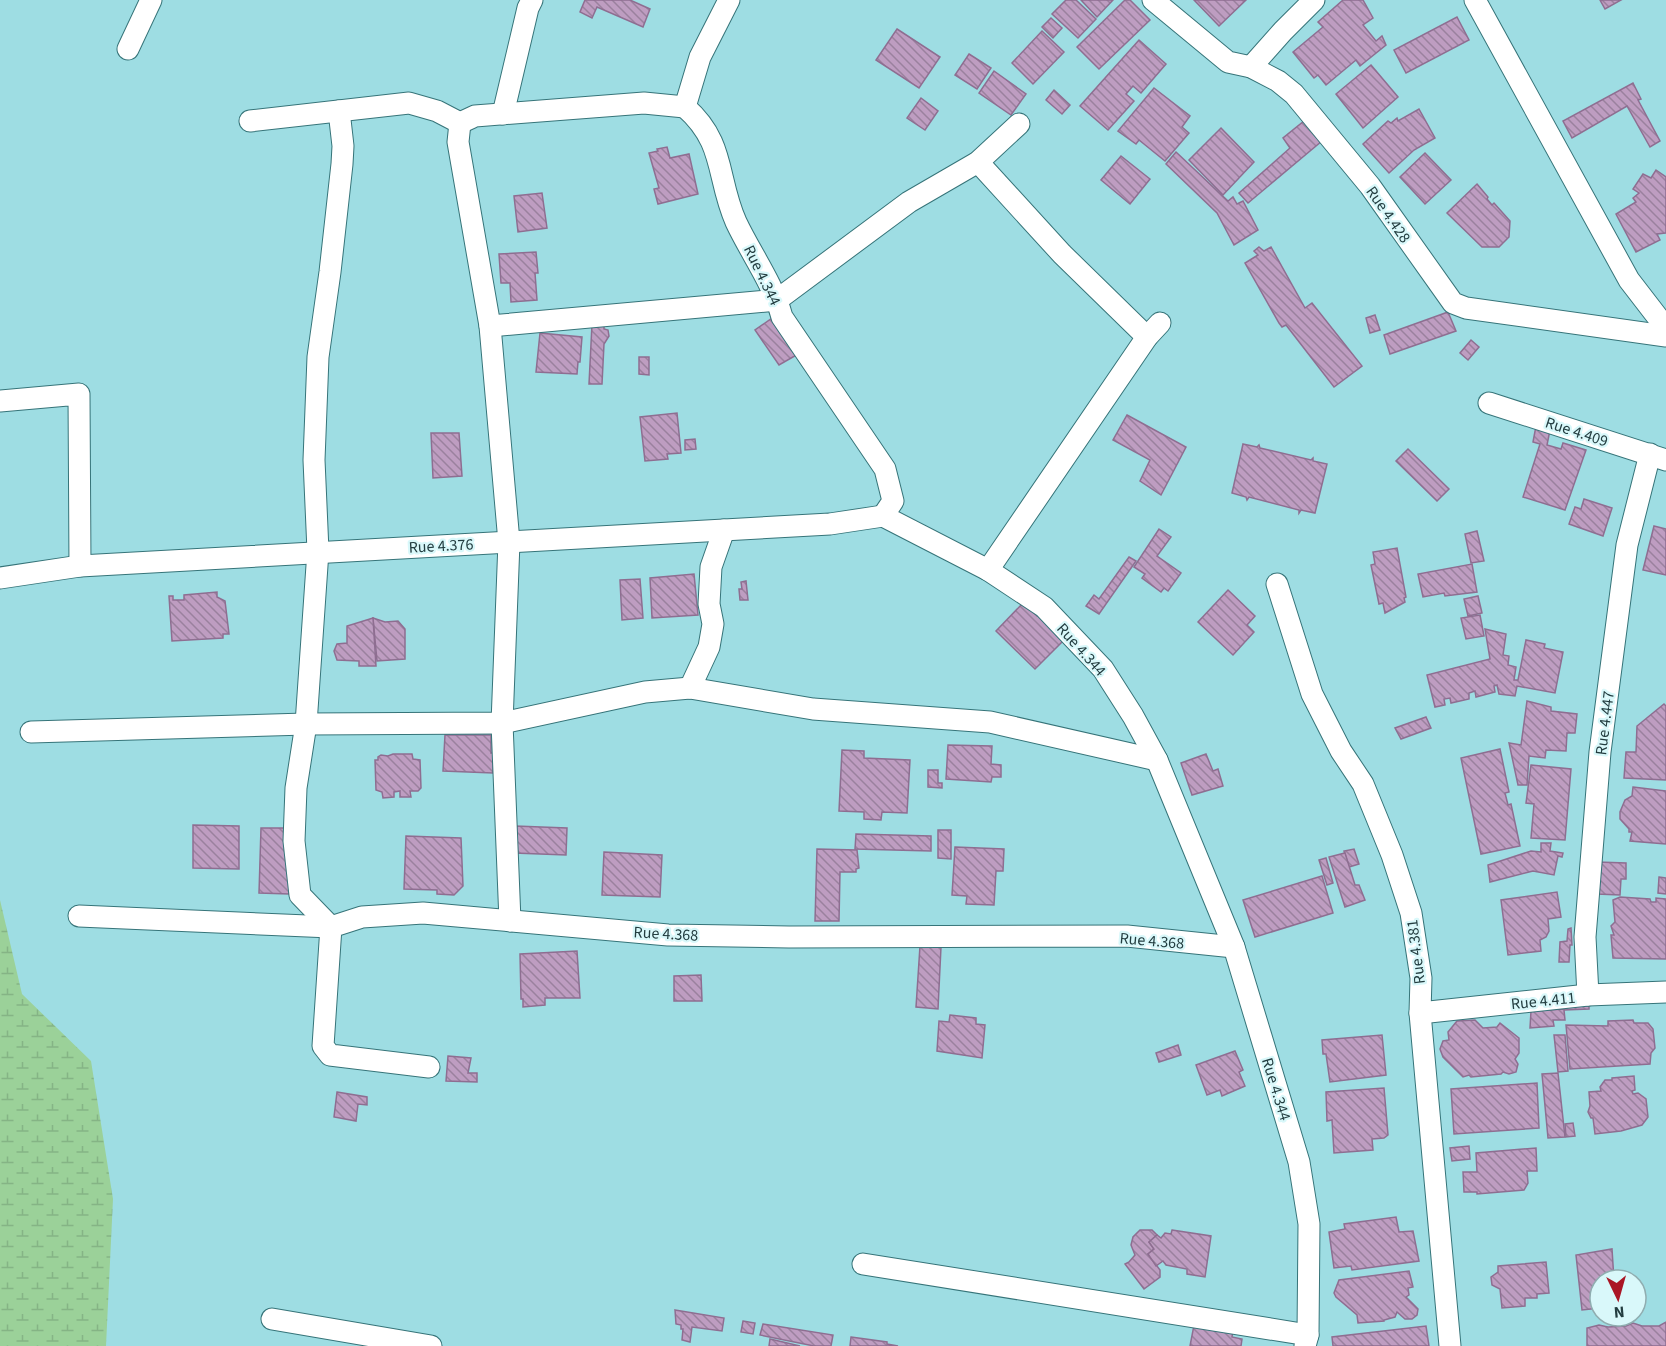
<svg xmlns="http://www.w3.org/2000/svg" width="1666" height="1346" font-family="'Source Sans 3',sans-serif">
<style>
.wetland{fill:url(#wetland-marsh)}
.building{fill:url(#building-back-hatch);stroke:#8e6e91;stroke-width:1.5}
.lines{fill:none;stroke-linecap:round;stroke-linejoin:round}
.minor-casing{stroke:#367479;stroke-width:23}
.minor{stroke:#fff;stroke-width:21}
.labels{text-anchor:middle;stroke-width:4.5;stroke-linejoin:round;paint-order:stroke}
.street-label{font-size:16px;fill:#233d40;stroke:#d9f8fa}
</style>
<defs>
<pattern id="wetland-marsh" width="20" height="14" patternUnits="userSpaceOnUse" patternTransform="scale(1.5)"><rect width="20" height="14" fill="#9bd199"/><path d="M1 5h8M5 5V1M11 12h8M15 12V8" fill="none" stroke="#85b485"/></pattern>
<pattern id="building-back-hatch" width="6" height="6" patternUnits="userSpaceOnUse" patternTransform="scale(1.5)"><rect width="6" height="6" fill="#be9dc1"/><path d="M-1 5l2 2M0 0l6 6M5-1l2 2" fill="none" stroke="#9a819e"/></pattern>
</defs>
<rect width="100%" height="100%" fill="#9edde3"/>
<path class="wetland" d="M0,900L22,994L91,1061L113,1199L106,1346H0Z"/>
<g class="building">
<path d="M585,0H630L650,9L643,27L597,7L592,18L580,12Z"/>
<path d="M1066,0H1076L1096,19L1078,38L1052,14Z"/>
<path d="M1081,0H1113L1097,17Z"/>
<path d="M1125,0H1130L1150,20L1099,69L1077,47Z"/>
<path d="M1194,0H1246L1219,26Z"/>
<path d="M1343,0H1363L1373,18L1363,25L1376,41L1382,36L1386,45L1360,66L1356,60L1326,85L1318,75L1314,78L1293,52L1323,27L1318,22Z"/>
<path d="M1600,0H1621L1605,9Z"/>
<path d="M1457,17L1469,40L1406,73L1394,50Z"/>
<path d="M1051,18L1062,28L1053,38L1042,27Z"/>
<path d="M897,29L940,57L919,88L876,60Z"/>
<path d="M1042,31L1064,52L1033,84L1012,63Z"/>
<path d="M1139,40L1166,64L1141,93L1133,86L1126,94L1134,101L1108,130L1080,106Z"/>
<path d="M969,54L991,68L977,89L955,75Z"/>
<path d="M1371,65L1398,97L1363,128L1336,94Z"/>
<path d="M994,71L1026,94L1011,115L979,93Z"/>
<path d="M1633,83L1641,99L1638,100L1660,141L1650,147L1627,106L1572,138L1563,121Z"/>
<path d="M1154,88L1190,116L1182,127L1189,133L1165,161L1139,140L1136,144L1118,131Z"/>
<path d="M1054,90L1070,105L1062,114L1046,100Z"/>
<path d="M921,98L938,111L925,130L907,118Z"/>
<path d="M1419,109L1435,138L1414,150L1389,173L1363,144L1388,121L1391,123L1397,118L1398,121Z"/>
<path d="M1304,121L1322,141L1248,203L1239,193L1290,148L1283,138Z"/>
<path d="M1221,128L1254,162L1223,195L1189,160Z"/>
<path d="M667,147L670,158L689,154L698,194L658,204L654,189L659,188L649,153L658,151L657,149Z"/>
<path d="M1176,152L1228,201L1233,197L1237,204L1243,201L1258,230L1234,245L1217,213L1166,164Z"/>
<path d="M1425,153L1451,180L1425,204L1400,177Z"/>
<path d="M1121,156L1150,179L1130,204L1101,180Z"/>
<path d="M1656,170L1666,177V233L1657,234L1660,240L1636,252L1616,214L1636,202L1633,198L1639,193L1633,189L1643,174L1651,178Z"/>
<path d="M1477,184L1488,197L1487,199L1492,205L1494,203L1510,221L1509,237L1499,247H1482L1447,213Z"/>
<path d="M542,193L547,228L518,232L514,196Z"/>
<path d="M1259,247L1264,251L1271,247L1305,308L1312,303L1362,366L1334,387L1286,325L1282,327L1279,323L1245,263L1258,255L1254,251Z"/>
<path d="M536,252L538,273H535L537,300L511,302L510,283H501L499,254Z"/>
<path d="M1448,312L1456,331L1390,354L1384,335Z"/>
<path d="M1375,315L1380,330L1370,333L1366,318Z"/>
<path d="M775,316L800,353L779,365L755,330Z"/>
<path d="M592,324H604V329L608,330L609,336L604,344L602,384H589Z"/>
<path d="M540,333L582,337L580,362H578L577,374L536,372Z"/>
<path d="M1471,340L1479,347L1468,360L1460,353Z"/>
<path d="M639,357H649V375L639,374Z"/>
<path d="M677,413L681,453L667,454L668,459L645,461L640,417Z"/>
<path d="M1127,415L1186,447L1161,495L1140,481L1150,460L1113,440Z"/>
<path d="M1536,426L1550,430L1547,445L1561,449L1563,443L1586,450L1565,510L1523,497L1540,444L1533,442Z"/>
<path d="M431,433H459L462,476L433,478Z"/>
<path d="M695,439L696,449L685,450V440Z"/>
<path d="M1243,444L1257,447L1259,445L1260,448L1311,460L1313,458V461L1327,464L1315,513L1301,510L1299,513V510L1249,497L1247,500L1246,497L1232,493Z"/>
<path d="M1408,449L1449,489L1437,501L1396,461Z"/>
<path d="M1584,499L1612,508L1603,536L1569,524L1575,507L1581,509Z"/>
<path d="M1654,526L1666,529V575L1643,570Z"/>
<path d="M1159,529L1171,537L1157,556L1181,573L1168,591L1164,588L1161,592L1142,578L1145,574L1134,567Z"/>
<path d="M1477,531L1484,561L1471,563L1465,534Z"/>
<path d="M1397,548L1406,597L1404,598L1405,602L1385,613L1383,603L1379,604L1371,565L1375,564L1373,552Z"/>
<path d="M1129,557L1136,561L1099,614L1086,606L1094,595L1099,599Z"/>
<path d="M1472,564L1477,592L1445,596L1444,593L1423,597L1418,574Z"/>
<path d="M694,574L698,615L652,618L650,578Z"/>
<path d="M640,579L643,618L622,620L620,580Z"/>
<path d="M746,581L748,600H740L739,589H742L741,582Z"/>
<path d="M1228,590L1255,616L1247,625L1254,632L1233,655L1198,622Z"/>
<path d="M217,592V597L225,601L229,634H223V638L172,641L169,596H173V600H184V595Z"/>
<path d="M1478,596L1482,613L1468,616L1464,599Z"/>
<path d="M1023,603L1037,616L1041,612L1067,637L1035,669L996,631Z"/>
<path d="M1480,615L1484,636L1466,639L1461,618Z"/>
<path d="M373,618L385,622L398,621L405,629V659L377,661Z"/>
<path d="M373,618L376,666H359V661L337,660L334,651L337,644L347,643V626Z"/>
<path d="M1485,629L1506,634L1503,655L1509,656L1508,665L1516,667L1514,680H1518L1526,640L1545,644L1544,648L1563,652L1555,693L1517,686L1515,696L1499,694L1497,685L1494,686L1495,692L1476,697L1475,691L1469,693V699L1451,703L1450,698L1444,699L1445,705L1435,707L1427,675L1490,659Z"/>
<path d="M1527,701L1551,707V711L1577,714L1575,733H1567L1566,751L1546,750L1545,758L1529,756L1527,785H1518L1509,743L1521,745Z"/>
<path d="M1664,704L1666,706V780L1624,778L1626,752H1636L1637,726Z"/>
<path d="M1426,717L1431,728L1401,739L1395,728Z"/>
<path d="M445,735H491V753L494,752L493,773L443,771Z"/>
<path d="M948,745L992,746L991,764L1001,765V777H992L991,782L946,779Z"/>
<path d="M1500,749L1509,792L1505,793L1508,805L1511,804L1520,846L1481,854L1461,758Z"/>
<path d="M842,750L864,751V758L910,760L907,813L882,812L881,820L864,819V812L839,811Z"/>
<path d="M393,754H412L413,759L420,760L421,788L418,791H410L411,797H400V791L394,792V797L383,798L382,792L376,790L375,760H378V757L381,755L388,756Z"/>
<path d="M1206,754L1213,771L1218,769L1223,786L1192,795L1181,763Z"/>
<path d="M1531,765L1571,769L1565,840L1531,838L1534,804L1526,803Z"/>
<path d="M928,770H938V783H942V788L928,787Z"/>
<path d="M1633,787L1666,791V844L1630,841L1632,832H1629V829L1620,819V812L1625,800L1632,796Z"/>
<path d="M193,825L239,826V869L193,868Z"/>
<path d="M515,826L567,828L566,855L514,853Z"/>
<path d="M261,828H291L289,894L259,893Z"/>
<path d="M938,830H951V859L938,858Z"/>
<path d="M856,834L931,836V851L855,849Z"/>
<path d="M406,836L461,838L463,886L454,895L437,894V890L404,889Z"/>
<path d="M1541,843H1551L1550,851L1563,853L1562,857L1558,856L1554,875L1533,871L1490,882L1488,865L1531,851L1541,852Z"/>
<path d="M955,847L1004,849L1003,871H996L994,905L966,904L967,896L952,895Z"/>
<path d="M817,849L857,850L859,868L856,869V872H840L839,921H815Z"/>
<path d="M1354,849L1359,864L1349,867L1344,851Z"/>
<path d="M604,852L662,855L660,897L602,895Z"/>
<path d="M1345,853L1355,885H1359L1365,900L1345,907L1329,857Z"/>
<path d="M1326,858L1333,883L1327,885L1319,860Z"/>
<path d="M1597,862L1626,863V879H1621L1620,895L1597,894Z"/>
<path d="M1322,876L1333,913L1255,937L1243,900Z"/>
<path d="M1659,877L1666,878V894L1658,893Z"/>
<path d="M1557,892L1561,917L1548,919L1549,931L1546,937L1540,940L1541,951L1508,955L1501,900Z"/>
<path d="M1620,897L1650,899L1651,902H1656V898L1666,899V959L1613,958L1611,935H1614L1611,926L1615,922L1613,900Z"/>
<path d="M1571,928L1572,945H1570L1569,962H1559L1560,942L1567,941L1568,929Z"/>
<path d="M920,946L941,947L938,1009L916,1007Z"/>
<path d="M577,951L580,998H545V1005L523,1007V999H521L520,954Z"/>
<path d="M701,975L702,1001H674V976Z"/>
<path d="M1589,1005V1009L1564,1010L1565,1020H1553L1554,1026L1530,1028L1531,1011L1564,1009L1563,1007Z"/>
<path d="M950,1015L976,1018V1024L985,1025L982,1058L937,1051L939,1021L949,1022Z"/>
<path d="M1475,1020L1483,1028L1497,1027L1500,1023L1519,1038V1053L1515,1059L1518,1064L1516,1072L1509,1074L1503,1072L1501,1074L1471,1077L1469,1075L1463,1077L1443,1057L1440,1049L1443,1041L1449,1040L1448,1032L1457,1021Z"/>
<path d="M1633,1020L1634,1023H1648L1653,1029L1655,1048L1651,1053L1650,1064L1570,1069L1566,1025L1608,1026V1021Z"/>
<path d="M1382,1035L1386,1075L1330,1082L1326,1054H1323L1322,1040Z"/>
<path d="M1554,1035H1565L1568,1071L1558,1072Z"/>
<path d="M1178,1045L1181,1055L1159,1062L1156,1053Z"/>
<path d="M1235,1051L1243,1070L1239,1072L1245,1086L1222,1096L1220,1090L1207,1095L1196,1065Z"/>
<path d="M448,1056L471,1058L468,1073H477V1082L446,1081Z"/>
<path d="M1558,1073L1565,1137L1548,1138L1542,1074Z"/>
<path d="M1634,1076L1635,1090L1632,1091L1633,1094L1638,1093L1646,1099L1648,1117L1642,1125L1621,1131L1595,1134L1593,1118H1591L1588,1112L1590,1106L1589,1092L1601,1091L1600,1087L1605,1080H1612V1078Z"/>
<path d="M1537,1083L1539,1128L1454,1134L1451,1089Z"/>
<path d="M1384,1088L1388,1135L1384,1138L1372,1139L1373,1150L1334,1153L1332,1120L1327,1121L1326,1092Z"/>
<path d="M337,1092L367,1097V1105L358,1104L356,1121L334,1117Z"/>
<path d="M1573,1123L1575,1136L1566,1137L1565,1124Z"/>
<path d="M1469,1146L1470,1159L1452,1161L1450,1148Z"/>
<path d="M1536,1148L1537,1171H1527L1528,1183L1524,1190L1477,1194V1192H1464L1463,1172H1477L1476,1153Z"/>
<path d="M1396,1217L1399,1232L1413,1231L1419,1261L1352,1270L1351,1266L1334,1268L1329,1232L1345,1229L1344,1224Z"/>
<path d="M1140,1230H1152L1157,1235L1149,1242L1154,1249L1148,1254L1160,1270V1277L1144,1289L1125,1264L1129,1262L1135,1255L1131,1245L1133,1237Z"/>
<path d="M1172,1230L1211,1236L1205,1277L1187,1274V1269L1166,1265L1163,1261L1156,1266L1148,1254L1154,1249L1149,1242L1157,1235L1161,1238L1165,1233L1171,1234Z"/>
<path d="M1612,1249L1614,1280H1600V1308L1582,1310L1576,1255Z"/>
<path d="M1546,1262L1549,1293L1537,1294V1298H1525V1306L1502,1308L1500,1289L1492,1285L1491,1277L1498,1272V1266Z"/>
<path d="M1409,1271L1413,1287L1408,1288L1409,1295L1406,1297L1418,1309L1417,1315L1412,1319H1405L1397,1312L1395,1317L1384,1320V1321L1358,1323L1357,1315L1336,1297L1334,1293L1339,1280Z"/>
<path d="M675,1310L724,1318L722,1331L692,1327L690,1342L682,1340L683,1329H681V1325L676,1324Z"/>
<path d="M743,1321L755,1323L753,1334L741,1332Z"/>
<path d="M1666,1322V1346H1587V1328L1599,1325L1608,1327L1626,1326L1633,1323L1642,1326H1659Z"/>
<path d="M763,1324L833,1335L831,1346H814L760,1335Z"/>
<path d="M1194,1325L1233,1331L1232,1337L1242,1339L1241,1346H1190Z"/>
<path d="M1426,1326L1429,1346H1333L1332,1337Z"/>
<path d="M851,1337L887,1342V1344L898,1346H850Z"/>
<path d="M770,1339L800,1346H769Z"/>
</g>
<g class="lines">
<defs>
<g id="minor">
<path d="M1153,0L1228,62L1251,67L1278,81L1294,94L1370,186L1453,303L1466,308L1666,336"/>
<path d="M1475,0L1629,280L1666,328"/>
<path d="M128,49L151,0"/>
<path d="M1251,67L1283,31L1314,0"/>
<path d="M685,107C726,143 716,177 736,222C751,254 773,283 782,317L885,469L893,501L883,516L988,570L1044,607L1103,669L1133,716L1157,760L1234,947L1299,1162L1309,1224L1308,1335L1305,1346"/>
<path d="M685,107L700,57L729,0"/>
<path d="M503,114L528,8L532,0"/>
<path d="M250,121L409,103L437,111L460,123"/>
<path d="M460,123L458,142L490,326L509,542L502,723L510,921"/>
<path d="M460,123L475,116L644,103L685,107"/>
<path d="M978,162L1062,254L1147,337"/>
<path d="M490,326L777,300L909,202L978,162L1019,124"/>
<path d="M0,401L79,394L80,566"/>
<path d="M1489,403L1666,460"/>
<path d="M988,570L1147,337L1160,323"/>
<path d="M0,578L80,566L830,524L883,516"/>
<path d="M1277,584L1312,694L1341,751L1363,784L1392,855L1411,913L1421,978L1420,1013L1450,1346"/>
<path d="M690,688L709,647L713,624L709,604L711,567L724,530"/>
<path d="M31,732L306,724L502,723L645,692L690,688L813,709L990,722L1157,760"/>
<path d="M79,916L331,927"/>
<path d="M331,927L300,895L294,841L296,788L306,724L318,551L314,460L318,357L330,272L342,164L343,146L339,111"/>
<path d="M1588,995L1585,937L1600,752L1627,545L1650,454"/>
<path d="M1420,1013L1588,995L1666,992"/>
<path d="M429,1067L330,1055L323,1046L331,927L362,917L423,913L668,935L789,937L1127,936L1234,947"/>
<path d="M863,1264L1308,1335"/>
<path d="M272,1319L431,1346"/>
</g>
</defs>
<use href="#minor" class="minor-casing"/>
<use href="#minor" class="minor"/>
</g>
<g class="labels">
<g class="street-label">
<text transform="translate(1389 214) rotate(55)" y="6">Rue 4.428</text>
<text transform="translate(763 275) rotate(64)" y="6">Rue 4.344</text>
<text transform="translate(1577 431) rotate(18)" y="6">Rue 4.409</text>
<text transform="translate(441 545) rotate(-3)" y="6">Rue 4.376</text>
<text transform="translate(1082 649) rotate(48)" y="6">Rue 4.344</text>
<text transform="translate(1604 723) rotate(-83)" y="6">Rue 4.447</text>
<text transform="translate(666 933) rotate(3)" y="6">Rue 4.368</text>
<text transform="translate(1152 940) rotate(5)" y="6">Rue 4.368</text>
<text transform="translate(1415 952) rotate(-97)" y="6">Rue 4.381</text>
<text transform="translate(1543 1000) rotate(-6)" y="6">Rue 4.411</text>
<text transform="translate(1277 1089) rotate(73)" y="6">Rue 4.344</text>
</g>
</g>
<g transform="translate(1618 1298) rotate(175)"><circle r="28" fill="#d9f8fa" stroke="#90adb0" stroke-width="1.5"/>
<path d="M0-4.5L10 22L0 15L-10 22Z" fill="#aa1525"/>
<text y="-9" font-size="16" font-weight="bold" text-anchor="middle" fill="#233d40">N</text>
</g>
</svg>
